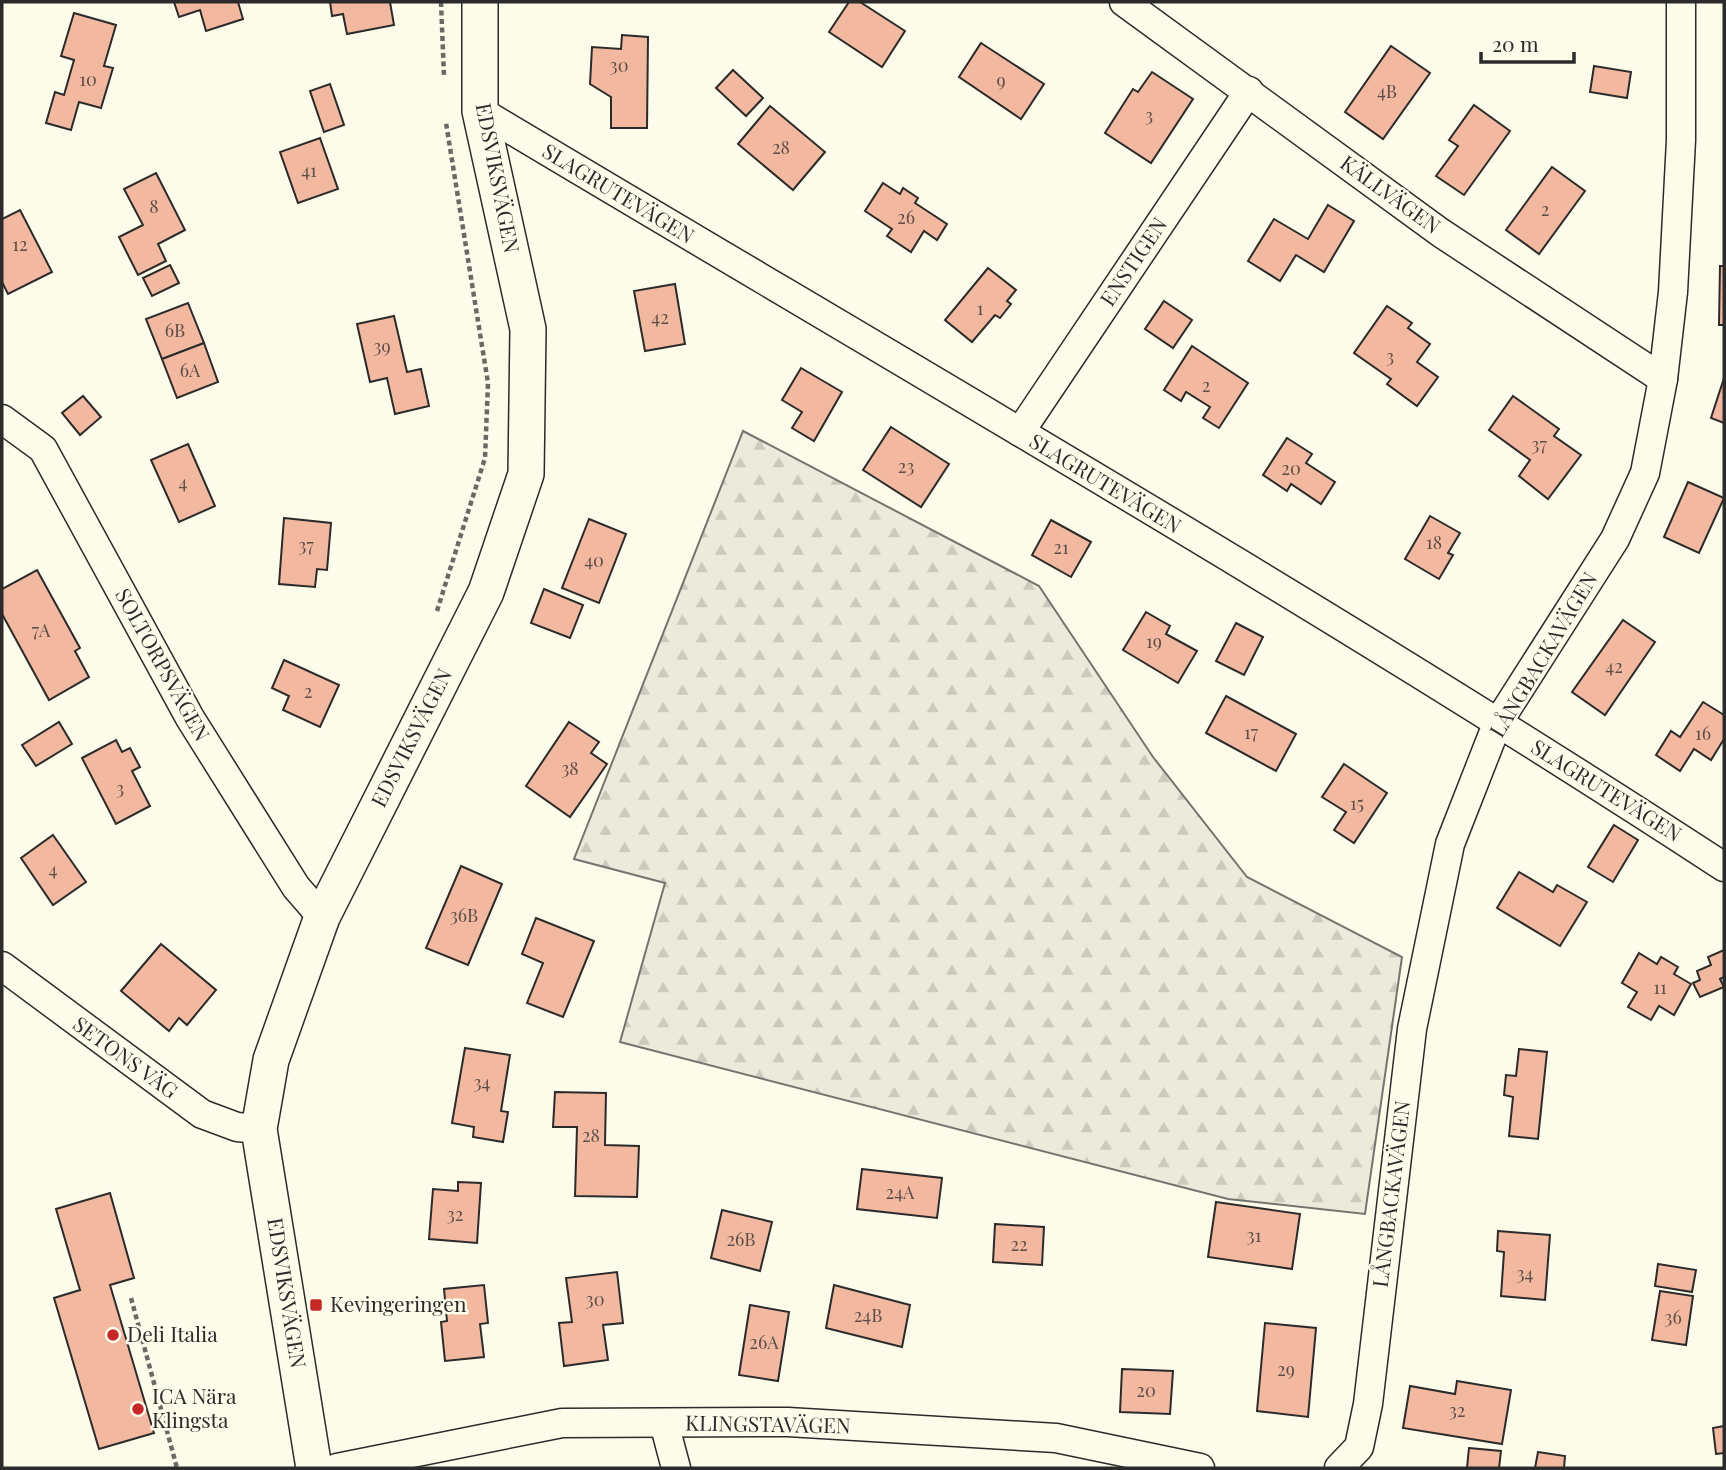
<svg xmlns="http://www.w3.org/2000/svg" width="1726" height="1470" font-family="'Playfair Display',serif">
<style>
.forest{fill:url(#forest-firs);stroke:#74746e;stroke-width:2}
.building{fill:#f2b8a0;stroke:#2b2b2b;stroke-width:2}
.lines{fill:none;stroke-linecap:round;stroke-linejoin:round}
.minor-casing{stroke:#2b2b2b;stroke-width:31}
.tertiary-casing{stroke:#2b2b2b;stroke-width:38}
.path{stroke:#6a6964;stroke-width:4.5;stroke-dasharray:5 3.5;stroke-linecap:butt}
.minor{stroke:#fdfbea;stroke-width:28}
.tertiary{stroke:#fdfbea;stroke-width:35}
.poi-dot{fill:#c62828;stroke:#fdfbea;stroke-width:2.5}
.labels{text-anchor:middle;stroke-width:5;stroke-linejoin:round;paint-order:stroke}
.number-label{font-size:18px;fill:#5d4e48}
.street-label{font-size:21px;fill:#2b2b2b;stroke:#fdfbea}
.poi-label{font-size:21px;fill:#2b2b2b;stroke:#fdfbea;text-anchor:start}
</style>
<defs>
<pattern id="forest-firs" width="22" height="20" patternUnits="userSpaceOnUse" patternTransform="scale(1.75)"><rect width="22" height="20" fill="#ecebdb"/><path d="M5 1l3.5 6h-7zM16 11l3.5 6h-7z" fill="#cbcabc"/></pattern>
</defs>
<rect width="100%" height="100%" fill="#fdfbea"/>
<path class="forest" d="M743,431L1039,586L1153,757L1247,877L1402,957L1365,1214L1228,1199L620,1042L665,883L574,859Z"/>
<g class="building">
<path d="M174,2H238L243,19L206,31L200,10L179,17Z"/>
<path d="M330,2H390L394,25L347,34L343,14L332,16Z"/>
<path d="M849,2H860L905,31L882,67L829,32Z"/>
<path d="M74,13L116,25L104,66L113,68L101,108L79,102L71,130L46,123L55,92L64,95L74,60L61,56Z"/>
<path d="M622,35L648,37L647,128H611V97L590,84L592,47L621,49Z"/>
<path d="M981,43L1044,84L1021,119L959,77Z"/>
<path d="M1391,46L1430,73L1383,139L1345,112Z"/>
<path d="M1594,66L1631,72L1627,98L1590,92Z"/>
<path d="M733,70L763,98L746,116L716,88Z"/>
<path d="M1152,72L1193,99L1151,163L1105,133L1133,89L1138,92Z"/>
<path d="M330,84L344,125L324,132L310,91Z"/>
<path d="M1474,105L1510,131L1464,195L1436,176L1458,146L1449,140Z"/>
<path d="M770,106L825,152L793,190L738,144Z"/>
<path d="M320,138L338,189L298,203L280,152Z"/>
<path d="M1552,167L1585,191L1539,254L1506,230Z"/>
<path d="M156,173L185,230L158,244L166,261L138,275L119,237L143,225L124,189Z"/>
<path d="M883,183L900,194L903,188L918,198L915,203L947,224L937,240L924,231L911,252L887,236L892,229L865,211Z"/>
<path d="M1328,205L1354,221L1324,272L1296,255L1280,281L1248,261L1274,219L1308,239Z"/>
<path d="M20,210L52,272L8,294L2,282V219Z"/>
<path d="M170,265L179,283L152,296L143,278Z"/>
<path d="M1720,266H1724V325H1719Z"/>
<path d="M988,268L1016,290L1007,301L1011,304L1000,318L995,315L972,342L945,320Z"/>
<path d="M675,284L685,344L645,351L634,291Z"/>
<path d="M1164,301L1192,320L1173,348L1145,329Z"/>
<path d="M188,303L204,343L162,359L146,319Z"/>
<path d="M1387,306L1412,323L1408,328L1430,344L1417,362L1438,377L1417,406L1387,384L1391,379L1354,353Z"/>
<path d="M394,316L407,372L421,369L429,406L395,414L387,378L370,382L357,324Z"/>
<path d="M204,343L218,382L177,398L162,359Z"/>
<path d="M1192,346L1248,383L1219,428L1203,418L1210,407L1186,392L1181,401L1164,390Z"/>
<path d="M801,368L842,392L814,441L792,428L802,412L782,400Z"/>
<path d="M1724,378V423L1711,418Z"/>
<path d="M83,396L101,417L80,435L62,413Z"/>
<path d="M1513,396L1559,429L1554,436L1581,455L1548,499L1519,476L1530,460L1489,430Z"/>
<path d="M891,427L949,464L921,507L863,470Z"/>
<path d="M1287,438L1312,454L1306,463L1335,482L1321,504L1291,484L1287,491L1263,475Z"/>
<path d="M188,444L215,506L179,522L151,460Z"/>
<path d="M1688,482L1724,498L1699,553L1664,537Z"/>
<path d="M1430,516L1460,533L1448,553L1453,555L1439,579L1405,559Z"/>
<path d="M284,518L331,523L327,570L317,569L315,587L279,584Z"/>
<path d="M589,519L626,534L599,603L562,588Z"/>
<path d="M1051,520L1091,542L1071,577L1032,555Z"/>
<path d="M37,570L80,648L75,651L89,677L49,700L2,614V589Z"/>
<path d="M544,589L583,605L570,638L531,623Z"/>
<path d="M1146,612L1170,626L1166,634L1197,651L1178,683L1123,650Z"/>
<path d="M1623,620L1655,642L1605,715L1572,692Z"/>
<path d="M1236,623L1263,637L1244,675L1216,661Z"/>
<path d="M284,660L339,685L320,727L283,710L289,696L272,688Z"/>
<path d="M1226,696L1296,734L1276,771L1206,733Z"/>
<path d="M1703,702L1724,715V739L1711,760L1694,749L1680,771L1656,755L1671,731L1680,737Z"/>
<path d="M59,722L72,744L36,766L22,745Z"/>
<path d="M569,722L599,742L591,753L607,764L570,817L526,786Z"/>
<path d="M116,740L122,752L130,748L140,767L132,771L150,806L116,824L82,758Z"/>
<path d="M1344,764L1387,793L1354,843L1334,830L1346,812L1322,797Z"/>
<path d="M1614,825L1638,840L1613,882L1588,867Z"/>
<path d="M53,835L86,882L53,905L21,858Z"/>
<path d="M461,866L502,884L468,965L426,948Z"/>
<path d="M1519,872L1553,892L1557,885L1587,902L1560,946L1497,908Z"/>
<path d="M536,918L594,941L563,1017L527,1003L543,963L522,954Z"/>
<path d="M161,944L216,990L187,1025L179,1018L169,1031L121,991Z"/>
<path d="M1724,950V977L1720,979L1724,987L1700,997L1693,983L1700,980L1697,971L1711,965L1708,957Z"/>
<path d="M1639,953L1657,964L1661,957L1678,967L1674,974L1691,984L1674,1015L1659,1006L1651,1020L1628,1007L1637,992L1622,983Z"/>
<path d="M465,1048L510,1055L501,1111L508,1112L503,1142L473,1137L474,1127L452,1123Z"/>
<path d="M1519,1049L1547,1052L1538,1139L1509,1136L1513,1097L1504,1095L1506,1075L1516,1076Z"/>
<path d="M555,1092L606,1093L605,1145L639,1146L637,1197L575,1196L577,1127H553Z"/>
<path d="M862,1169L942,1178L937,1218L857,1209Z"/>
<path d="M458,1182L481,1183L477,1243L429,1239L433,1189L458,1191Z"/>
<path d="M110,1193L134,1278L110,1285L154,1433L99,1449L54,1298L80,1290L56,1209Z"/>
<path d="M1216,1202L1300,1214L1292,1269L1208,1257Z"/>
<path d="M722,1210L772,1222L760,1271L711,1258Z"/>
<path d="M995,1224L1044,1227L1042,1265L993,1262Z"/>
<path d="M1498,1231L1550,1235L1545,1300L1501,1296L1504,1252L1497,1251Z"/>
<path d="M1658,1264L1696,1270L1692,1292L1655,1286Z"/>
<path d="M617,1272L623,1323L603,1325L608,1360L564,1366L559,1323L572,1322L566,1278Z"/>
<path d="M484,1285L488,1323L480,1324L484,1357L445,1361L441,1322L447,1321L444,1289Z"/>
<path d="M834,1285L910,1305L902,1347L826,1328Z"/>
<path d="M1660,1291L1693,1296L1686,1345L1652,1340Z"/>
<path d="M750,1305L789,1312L778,1381L739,1375Z"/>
<path d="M1265,1323L1316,1328L1308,1417L1257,1411Z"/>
<path d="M1122,1369L1173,1371L1170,1414L1120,1412Z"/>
<path d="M1457,1381L1511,1390L1502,1444L1403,1428L1410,1386L1455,1394Z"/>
<path d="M1724,1426V1453L1716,1454L1713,1428Z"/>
<path d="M1469,1448L1501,1451L1499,1468H1467Z"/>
<path d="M1538,1452L1565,1456L1564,1468H1535Z"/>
</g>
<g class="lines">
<defs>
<g id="minor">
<path d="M1124,2L1441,233L1663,379"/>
<path d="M480,111C896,360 1318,602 1724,867"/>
<path d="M2,419L43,449L190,718L296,887L322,917"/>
<path d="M1020,432L1249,91"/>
<path d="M2,966L202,1114L237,1127L259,1129"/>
<path d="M664,1423L676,1468"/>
<path d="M337,1468L562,1423L788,1422L1056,1438L1200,1468"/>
<path d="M1339,1468L1359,1447L1368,1404L1412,1029L1450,844L1497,724L1615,539L1645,473L1663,379L1673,292L1681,140V2"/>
</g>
<path id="tertiary" d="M314,1468L259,1129L271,1060L322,917L486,592L526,474L528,329L480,111V2"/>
</defs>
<use href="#minor" class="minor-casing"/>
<use href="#tertiary" class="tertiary-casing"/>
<g class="path">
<path d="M441,2L444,76"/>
<path d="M437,611L485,458L488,383L446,123"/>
<path d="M131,1298L177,1468"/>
</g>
<use href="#minor" class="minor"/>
<use href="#tertiary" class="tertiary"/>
</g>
<g class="poi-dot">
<rect x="309" y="1298" width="14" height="14" rx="3.5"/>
<circle cx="113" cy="1335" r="7"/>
<circle cx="138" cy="1409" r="7"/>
</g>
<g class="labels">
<g class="number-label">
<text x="619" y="72">30</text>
<text x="88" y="86">10</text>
<text x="1001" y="87">9</text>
<text x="1387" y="98">4B</text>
<text x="1149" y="122">3</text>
<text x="781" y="154">28</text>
<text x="309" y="177">41</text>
<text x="154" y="213">8</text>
<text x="1545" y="216">2</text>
<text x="906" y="224">26</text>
<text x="20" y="251">12</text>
<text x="980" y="315">1</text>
<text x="660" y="324">42</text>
<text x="175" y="337">6B</text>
<text x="382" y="353">39</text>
<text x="1390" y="363">3</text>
<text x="190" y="377">6A</text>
<text x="1206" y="392">2</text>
<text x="1539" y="451">37</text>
<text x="906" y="473">23</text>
<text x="1291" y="475">20</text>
<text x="183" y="489">4</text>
<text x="1434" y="549">18</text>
<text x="306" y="552">37</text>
<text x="1061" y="554">21</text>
<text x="594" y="567">40</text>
<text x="41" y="637">7A</text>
<text x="1154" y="648">19</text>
<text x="1614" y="673">42</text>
<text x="308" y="698">2</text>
<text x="1251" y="739">17</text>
<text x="1703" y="740">16</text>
<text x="570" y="775">38</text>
<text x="120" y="795">3</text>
<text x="1357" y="810">15</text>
<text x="53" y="876">4</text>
<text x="464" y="922">36B</text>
<text x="1660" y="994">11</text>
<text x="482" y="1089">34</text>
<text x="591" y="1142">28</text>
<text x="900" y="1199">24A</text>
<text x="455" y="1221">32</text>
<text x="1254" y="1242">31</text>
<text x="741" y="1246">26B</text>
<text x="1019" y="1251">22</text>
<text x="1525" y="1280">34</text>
<text x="595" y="1306">30</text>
<text x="868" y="1322">24B</text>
<text x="1673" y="1324">36</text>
<text x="764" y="1349">26A</text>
<text x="1286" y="1376">29</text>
<text x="1146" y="1397">20</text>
<text x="1457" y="1417">32</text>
</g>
<g class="street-label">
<text transform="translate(497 178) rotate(79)" y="7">EDSVIKSVÄGEN</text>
<text transform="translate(618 194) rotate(31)" y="7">SLAGRUTEVÄGEN</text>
<text transform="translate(1390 195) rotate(36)" y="7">KÄLLVÄGEN</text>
<text transform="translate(1134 262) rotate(-56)" y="7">ENSTIGEN</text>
<text transform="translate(1105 484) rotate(31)" y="7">SLAGRUTEVÄGEN</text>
<text transform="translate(1544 655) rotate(-59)" y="7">LÅNGBACKAVÄGEN</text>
<text transform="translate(162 665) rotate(61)" y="7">SOLTORPSVÄGEN</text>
<text transform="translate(412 738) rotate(-63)" y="7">EDSVIKSVÄGEN</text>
<text transform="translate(1606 791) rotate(32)" y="7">SLAGRUTEVÄGEN</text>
<text transform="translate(125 1058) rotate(36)" y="7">SETONS VÄG</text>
<text transform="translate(1392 1194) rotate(-83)" y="7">LÅNGBACKAVÄGEN</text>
<text transform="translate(286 1293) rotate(81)" y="7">EDSVIKSVÄGEN</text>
<text transform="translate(768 1425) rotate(1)" y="7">KLINGSTAVÄGEN</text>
</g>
<g class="poi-label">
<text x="330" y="1312">Kevingeringen</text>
<text x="127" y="1342">Deli Italia</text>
<text x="152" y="1404">ICA Nära<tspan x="152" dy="24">Klingsta</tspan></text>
</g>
</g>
<rect width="1726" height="1470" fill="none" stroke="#2b2b2b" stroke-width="7"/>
<path d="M1481 52v10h93v-10" fill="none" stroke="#2b2b2b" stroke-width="3.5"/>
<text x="1492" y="52" font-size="21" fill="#2b2b2b" stroke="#fdfbea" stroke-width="5" paint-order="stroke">20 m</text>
</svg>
